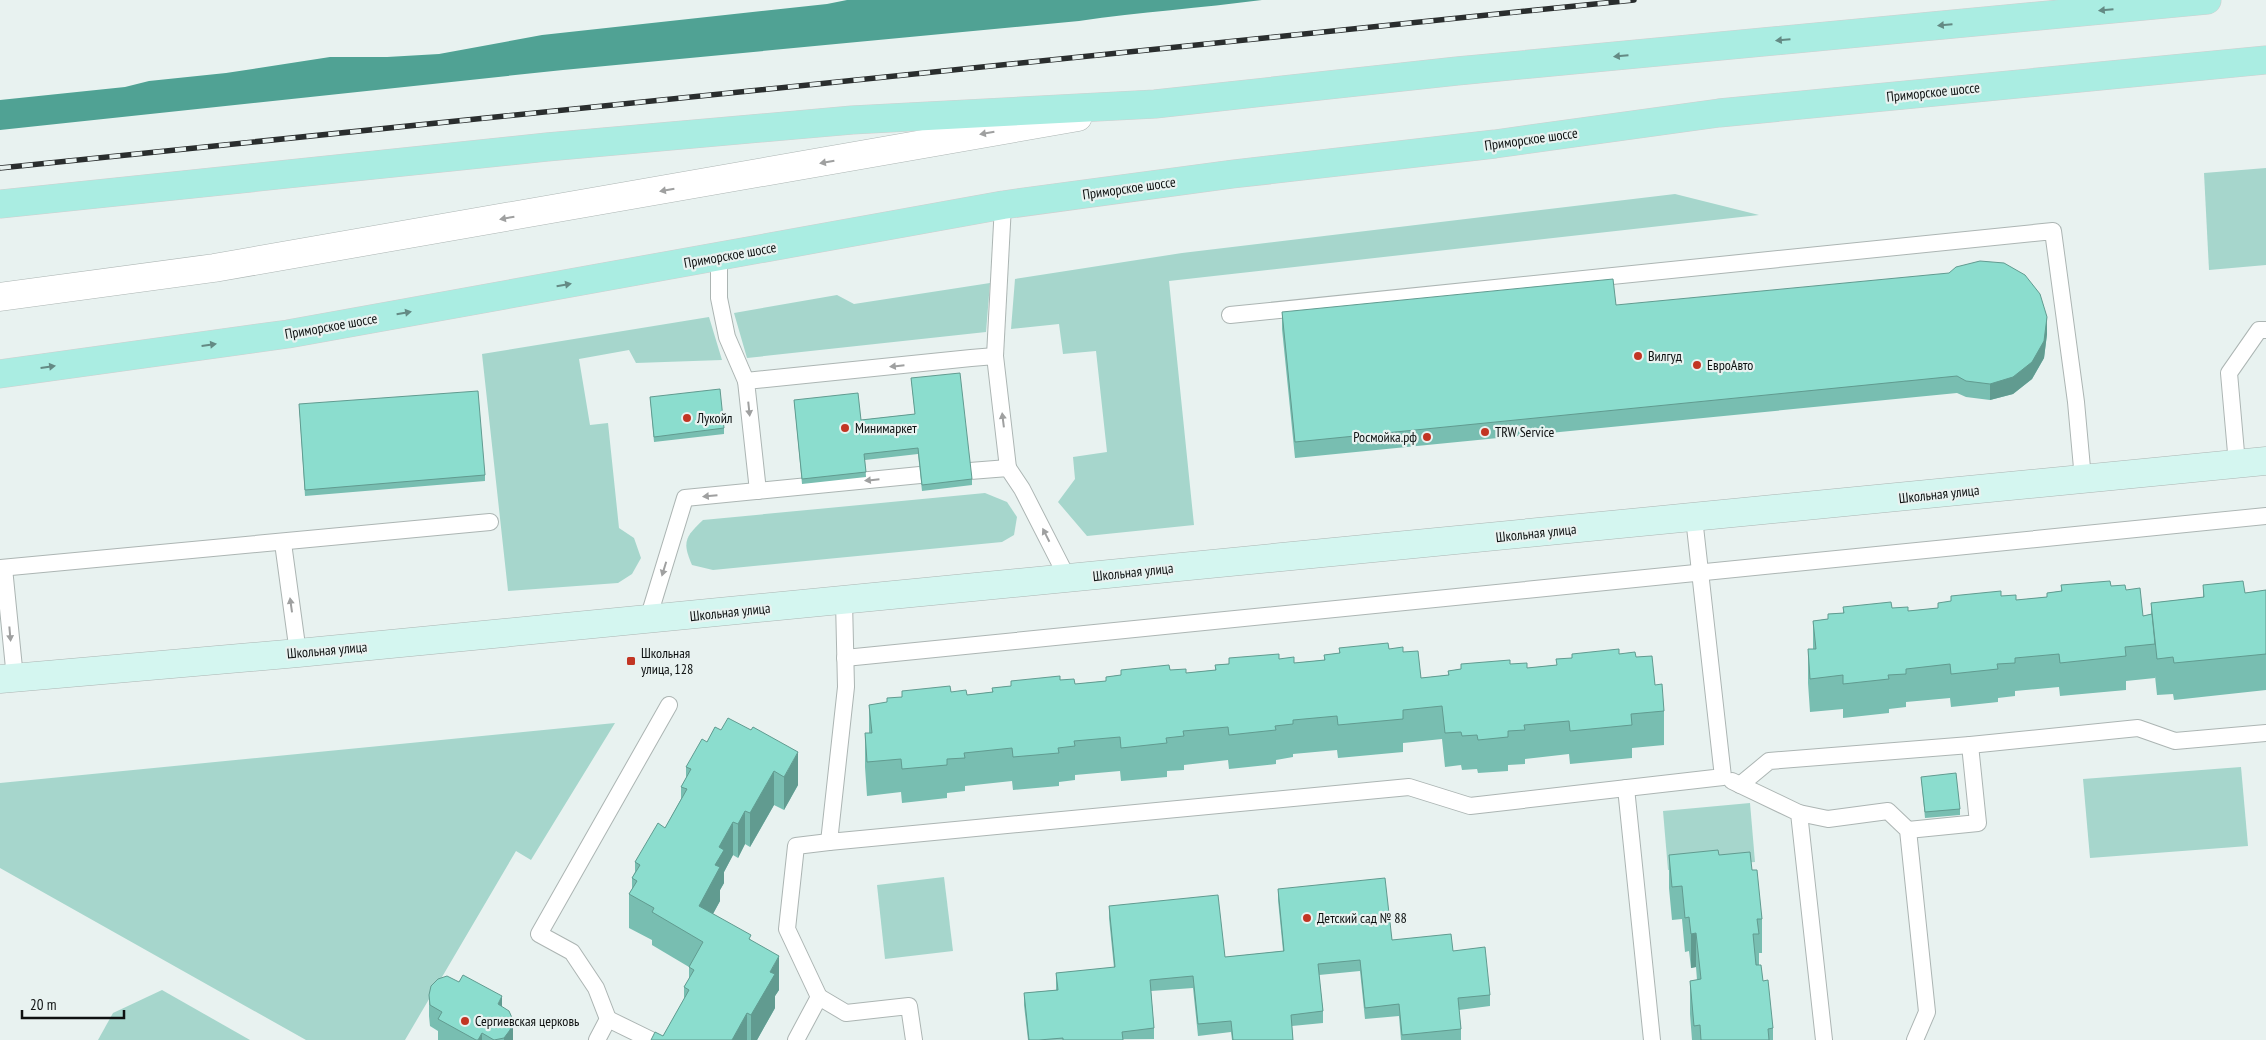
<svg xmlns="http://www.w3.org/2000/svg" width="2266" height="1040" font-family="'PT Sans Narrow',sans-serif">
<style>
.green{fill:#a6d6cc}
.water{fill:#50a294}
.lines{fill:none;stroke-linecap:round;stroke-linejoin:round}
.lane-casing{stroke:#acb5b3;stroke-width:18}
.street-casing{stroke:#acb5b3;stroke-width:29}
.secondary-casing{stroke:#acb5b3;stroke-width:29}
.primary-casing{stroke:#cfcfcf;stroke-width:29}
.lane{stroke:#fff;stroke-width:16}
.street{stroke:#fff;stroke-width:28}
.secondary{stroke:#d4f6f0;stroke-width:28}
.primary{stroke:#aaede2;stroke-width:28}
.rail-casing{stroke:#2a2e2e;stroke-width:5.5}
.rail{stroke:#e8f2f0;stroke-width:4;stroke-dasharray:11;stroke-linecap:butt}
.wall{fill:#78beb1}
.shaded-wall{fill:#619b90}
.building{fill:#8bddce;stroke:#619b90}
.oneway{fill:#648a84}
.oneway2{fill:#9fa0a0}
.poi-dot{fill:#c23523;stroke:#e8f2f0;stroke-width:2}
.labels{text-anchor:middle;stroke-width:4.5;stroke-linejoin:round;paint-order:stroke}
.street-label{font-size:14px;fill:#0e1111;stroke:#e8f2f0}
.poi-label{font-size:14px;fill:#0e1111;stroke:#e8f2f0;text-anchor:start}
</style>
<rect width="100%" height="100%" fill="#e8f2f0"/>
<g class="green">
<path d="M2266,168V265L2209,270L2204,173Z"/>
<path d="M1675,194L1759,215L1169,281L1194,525L1087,536L1058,502L1075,479L1073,457L1107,452L1096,351L1063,354L1059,324L1011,329L1015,279L1182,253Z"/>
<path d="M990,283L986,332L747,358L734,313L837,295L854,304Z"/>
<path d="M709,317L722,360L636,363L629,350L579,359L590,425L608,423L619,528L634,538L641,558L632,574L618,583L508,591L482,354Z"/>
<path d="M985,493L1007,502L1017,517L1014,535L1002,542L713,570L692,565C682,542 685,537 703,520Z"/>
<path d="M615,723L531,860L516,851L405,1040H306L0,868V783Z"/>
<path d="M2241,767L2248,846L2090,858L2083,779Z"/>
<path d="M1750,803L1755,862L1668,870L1663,811Z"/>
<path d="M944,877L953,951L885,959L877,885Z"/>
<path d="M162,990L250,1040H98L113,1013Z"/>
</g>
<path class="water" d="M847,0H1262C1201,8 1140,12 1079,21L563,70L0,130V100L125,87L149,81L226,73L330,57H387L439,54L542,35L827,4Z"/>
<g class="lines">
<defs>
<g id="lane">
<path d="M719,258V298L727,337L746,381"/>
<path d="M1230,315L2053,231L2076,402L2083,479"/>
<path d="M995,356L1003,205"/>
<path d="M2237,464L2229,373L2259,330H2266"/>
<path d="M970,471L1008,468L1022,489L1068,579"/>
<path d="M758,491L746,381L971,358L995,356L1008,468"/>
<path d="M283,543L298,653"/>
<path d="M0,568L490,522"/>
<path d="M4,568L15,678"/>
<path d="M844,601L846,687L829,842L1409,787L1470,806L1723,777L1694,518"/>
<path d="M648,619L685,498L920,475"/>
<path d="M845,658L2266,516"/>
<path d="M1732,781L1799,813L1824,1040"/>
<path d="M1740,785L1769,761L1970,745L2138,728L2175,741L2266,733"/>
<path d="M1626,788L1652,1040"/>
<path d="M1799,813L1828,819L1888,811L1908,830L1927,1012L1915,1040"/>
<path d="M1908,830L1978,823L1970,745"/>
<path d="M819,997L846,1013L909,1006L914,1040"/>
<path d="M608,1019L596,988L572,952L539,934L669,705"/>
<path d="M597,1040L608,1019L651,1040"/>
<path d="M796,1040L819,997L787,929L796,846L829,842"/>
</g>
<path id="street" d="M0,297L214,268L1078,117"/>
<path id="secondary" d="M0,679L298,653L2266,461"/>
<g id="primary">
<path d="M0,204L547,147L852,120L1155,104L1457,71L2207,0"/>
<path d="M0,374L288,334L1003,205L1233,174L1495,144L1719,113L2266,60"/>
</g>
</defs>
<use href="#lane" class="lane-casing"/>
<use href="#street" class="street-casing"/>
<use href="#secondary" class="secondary-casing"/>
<use href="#primary" class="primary-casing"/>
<use href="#lane" class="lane"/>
<use href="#street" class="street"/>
<use href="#secondary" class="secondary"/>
<use href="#primary" class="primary"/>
<defs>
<path id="rail" d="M0,168L1634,0"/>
</defs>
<use href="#rail" class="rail-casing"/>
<use href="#rail" class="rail"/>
</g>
<g class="wall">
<path d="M1282,312L2047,334L2044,358L2032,379L2013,394L1990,400L1966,397L1957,393L1295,458L1282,329Z"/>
<path d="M911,378L972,479V485L922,491L918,454L865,460L866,477L802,484L794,400L861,420L915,414Z"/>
<path d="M650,397L724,428V434L654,442Z"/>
<path d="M299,404L485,475V481L305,496Z"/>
<path d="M2061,585L2111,586L2126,590L2143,616L2151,614V603L2203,597V585L2245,593L2266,590V690L2174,700L2173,694L2157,695L2155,676V678L2126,681V690L2060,696L2059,687L2015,691V696L1998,698V702L1951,707L1950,698L1906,702V707L1889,709V713L1843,718V709L1810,712L1808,683V649H1813V621L1828,619V614L1843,613V607L1892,608L1908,611L1938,608L1951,601V596H2001L2016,600L2047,597V593L2061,591Z"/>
<path d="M1339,648L1389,649L1403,652L1421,678L1448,675V671L1461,669V664H1510L1527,668L1556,665L1619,654L1636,657L1655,685L1664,711V745L1632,748V758L1570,764L1569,754L1525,759V764L1508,765V771L1478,773L1477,769L1462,770L1461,765L1445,767L1442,739L1403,743V752L1338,758L1337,750L1293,754V757L1276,760V764L1229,769L1228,760L1184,765V770L1167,771V777L1121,781L1120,771L1075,775V780L1059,782V786L1013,790L1012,781L965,786V791L947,793V798L902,803L901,792L867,796L865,767V733H869V705L887,703L902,697V691L951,692L967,695L992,692V688L1011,686V681L1060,680L1075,684L1106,681V677L1121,675V670H1170L1186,673L1215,670V665L1279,659L1294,663L1324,660V655L1339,653Z"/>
<path d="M715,727L798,785L784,810L774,805L750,847L745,844L738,858L733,855L724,872V883L720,890V901L713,914L751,940L779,990L775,996V1008L757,1040H651L663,1036L684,999V987L689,979V967L652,945V940L629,928V894L632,889V878L635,872V862L665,828L681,799V787L686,778V767L707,742Z"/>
<path d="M1921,777L1960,809V815L1925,818Z"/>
<path d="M1669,855H1719L1752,870L1762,919V953H1759V965L1773,1028V1040H1692L1690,1014V981L1697,980L1696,967L1691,968L1689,951L1685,952L1682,919L1672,920L1669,888Z"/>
<path d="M1278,889L1392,940L1453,951L1490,995V1006L1459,1010L1461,1029V1040H1401L1399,1016L1365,1019L1360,971L1319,975L1323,1011V1023L1292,1026L1293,1040H1232L1231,1032L1198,1036L1193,988L1151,991L1154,1028V1039L1028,1040L1024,1005V993L1056,990V973L1114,968L1109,918V906L1225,957L1283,951L1278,900Z"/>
<path d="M429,995L502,1007L513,1040H438V1031L430,1026L429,1016Z"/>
</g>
<g class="shaded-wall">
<path d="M2047,317V334L2044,358L2032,379L2013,394L1990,400V384Z"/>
<path d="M798,752V785L784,810V777Z"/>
<path d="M774,771V805L750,847V813Z"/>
<path d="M745,811V844L738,858V824Z"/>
<path d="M733,822V855L724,872V883L720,890V901L699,939V906L715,865L719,847Z"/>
<path d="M1696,933V967L1691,968V934Z"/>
<path d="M779,956V990L775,996V1008L757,1040H751V1015L770,972Z"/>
<path d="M502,996V1017L498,1004Z"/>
<path d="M747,1013V1040H732Z"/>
<path d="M513,1020V1040H504V1038Z"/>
<path d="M482,1033V1040H478Z"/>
</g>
<g class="building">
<path d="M1980,261L2004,263L2025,275L2040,294L2047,317L2044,341L2032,362L2013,377L1990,384L1966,381L1957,376L1295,442L1282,312L1613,279L1616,305L1949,273L1956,267Z"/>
<path d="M960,373L972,479L922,485L918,448L864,454L866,472L802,479L794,400L858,393L861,420L915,414L911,378Z"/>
<path d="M720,389L724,428L654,437L650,397Z"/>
<path d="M478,391L485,475L305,490L299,404Z"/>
<path d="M2110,581L2111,586L2125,585L2126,590L2140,588L2143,616L2152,614L2155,644L2125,647L2126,656L2060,663L2059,654L2015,658V663L1997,664L1998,669L1951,674L1950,664L1906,669V674L1888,675L1889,679L1843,684V675L1810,679L1808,649H1816L1813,621L1828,619V614L1844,613L1843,607L1891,602L1892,608L1908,607V611L1938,608V603L1951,601V596L2001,591V596L2016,595V600L2047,597V593L2062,591L2061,585Z"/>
<path d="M2243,581L2245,593L2266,590V654L2174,663L2173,657L2157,659L2151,603L2204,597L2203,585Z"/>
<path d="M1388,643L1389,649L1403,647V652L1418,651L1421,678L1449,675L1448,671L1461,669V664L1510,660V664L1527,663V668L1557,665L1556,659L1572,658V654L1619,649V654L1635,652L1636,657L1652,656L1655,685L1662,684L1664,711L1631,714L1632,725L1570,731L1569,721L1524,725L1525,730L1508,731V737L1478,740L1477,735L1462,736L1461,732L1445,733L1442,706L1403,710V719L1338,725L1337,716L1293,720V724L1275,726L1276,730L1229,735L1228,727L1183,731L1184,736L1166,738L1167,743L1121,748L1120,737L1074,741L1075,746L1058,748L1059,753L1013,757L1012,748L964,753L965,758L947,759V765L902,769L901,759L867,762L865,733H872L869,705L887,702V698L902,697V691L950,686L951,692L966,690L967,695L993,692L992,688L1011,686V681L1060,676V680L1074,679L1075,684L1106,681V677L1121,675V670L1169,665L1170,670L1186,669V673L1216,670L1215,665L1229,664V658L1279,654V659L1294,657V663L1325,660L1324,655L1340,653L1339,648Z"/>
<path d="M728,718L751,730L753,727L798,752L784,777L774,771L750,813L745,811L738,824L733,822L719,847L724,850L715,865L720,867L699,906L751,935L749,939L779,956L770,972L775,974L751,1015L747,1013L732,1040H651L655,1032L663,1036L689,990L684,987L694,970L689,967L703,942L652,912L654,908L629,894L637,881L632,878L640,865L635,862L658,823L665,828L687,789L681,787L691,769L686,767L702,739L707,742L715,727L721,730Z"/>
<path d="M1956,773L1960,809L1925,812L1921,777Z"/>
<path d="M1718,850L1719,855L1750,852L1752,870H1757L1762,919H1757L1759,934H1753L1756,965H1761L1763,981L1768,980L1773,1028L1768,1029L1769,1040H1701L1700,1025L1694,1026L1690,981L1701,979L1696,933L1691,934L1689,917L1685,918L1682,886L1672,887L1669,855Z"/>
<path d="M1385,878L1392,940L1451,934L1453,951L1485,947L1490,995L1458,998L1461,1029L1402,1035L1399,1004L1365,1008L1360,960L1318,964L1323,1011L1291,1015L1293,1040H1233L1231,1021L1198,1024L1193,976L1150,980L1154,1028L1122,1032L1123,1040H1063V1038L1039,1040H1029L1024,993L1058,990L1056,973L1115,967L1109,906L1218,895L1225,957L1284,951L1278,889Z"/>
<path d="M463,975L502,996L498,1004L509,1011L513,1020L510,1030L504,1038L494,1040L482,1033L478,1040H476L438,1019L442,1012L430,1005L429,995L431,986L438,979L447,976L459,982Z"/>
</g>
<defs><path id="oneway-solid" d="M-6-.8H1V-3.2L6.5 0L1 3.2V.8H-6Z" transform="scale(1.25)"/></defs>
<g class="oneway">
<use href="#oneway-solid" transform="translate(2106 10) rotate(175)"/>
<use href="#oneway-solid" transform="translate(1945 25) rotate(175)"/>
<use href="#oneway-solid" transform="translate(1783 40) rotate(175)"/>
<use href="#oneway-solid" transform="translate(1621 56) rotate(175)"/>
<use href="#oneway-solid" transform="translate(564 285) rotate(-10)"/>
<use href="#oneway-solid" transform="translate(404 313) rotate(-10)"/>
<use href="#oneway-solid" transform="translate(209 345) rotate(-8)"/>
<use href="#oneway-solid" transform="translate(48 367) rotate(-8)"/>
</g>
<g class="oneway2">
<use href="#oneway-solid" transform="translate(987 133) rotate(170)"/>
<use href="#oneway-solid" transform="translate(827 162) rotate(170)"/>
<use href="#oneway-solid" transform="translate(667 190) rotate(170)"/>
<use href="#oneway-solid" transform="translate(507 218) rotate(170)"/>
<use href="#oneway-solid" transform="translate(897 366) rotate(174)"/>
<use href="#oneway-solid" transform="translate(749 409) rotate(84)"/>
<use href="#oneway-solid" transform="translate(1003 420) rotate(-97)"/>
<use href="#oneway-solid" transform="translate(872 480) rotate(174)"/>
<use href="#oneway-solid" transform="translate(710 496) rotate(175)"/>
<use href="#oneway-solid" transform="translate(1046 535) rotate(-117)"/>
<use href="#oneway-solid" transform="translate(664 569) rotate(107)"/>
<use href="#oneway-solid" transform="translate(291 605) rotate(-98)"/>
<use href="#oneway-solid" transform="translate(10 634) rotate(85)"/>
</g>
<g class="poi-dot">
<circle cx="1638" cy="356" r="5"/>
<circle cx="1697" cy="365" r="5"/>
<circle cx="687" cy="418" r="5"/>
<circle cx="845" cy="428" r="5"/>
<circle cx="1485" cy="432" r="5"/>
<circle cx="1427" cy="437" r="5"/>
<rect x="626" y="656" width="10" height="10" rx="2.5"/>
<circle cx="1307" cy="918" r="5"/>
<circle cx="465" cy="1021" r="5"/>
</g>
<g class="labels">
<g class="street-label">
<text transform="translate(1933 92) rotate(-6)" y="5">Приморское шоссе</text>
<text transform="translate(1531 139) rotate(-8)" y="5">Приморское шоссе</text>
<text transform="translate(1129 188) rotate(-8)" y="5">Приморское шоссе</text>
<text transform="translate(730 255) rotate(-10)" y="5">Приморское шоссе</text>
<text transform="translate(331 326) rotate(-10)" y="5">Приморское шоссе</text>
<text transform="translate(1939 494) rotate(-6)" y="5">Школьная улица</text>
<text transform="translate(1536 533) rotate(-6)" y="5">Школьная улица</text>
<text transform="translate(1133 572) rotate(-6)" y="5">Школьная улица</text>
<text transform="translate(730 612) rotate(-6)" y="5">Школьная улица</text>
<text transform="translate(327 650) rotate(-5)" y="5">Школьная улица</text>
</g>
<g class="poi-label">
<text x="1648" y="361">Вилгуд</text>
<text x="1707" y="370">ЕвроАвто</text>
<text x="697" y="423">Лукойл</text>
<text x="855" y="433">Минимаркет</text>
<text x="1495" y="437">TRW Service</text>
<text x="1417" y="442" text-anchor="end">Росмойка.рф</text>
<text x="641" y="658">Школьная<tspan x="641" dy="16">улица, 128</tspan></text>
<text x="1317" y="923">Детский сад № 88</text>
<text x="475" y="1026">Сергиевская церковь</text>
</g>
</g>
<path d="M22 1010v8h102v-8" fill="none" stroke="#0e1111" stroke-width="2.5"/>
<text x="30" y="1010" font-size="15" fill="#0e1111" stroke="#e8f2f0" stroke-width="4" paint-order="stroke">20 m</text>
</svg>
